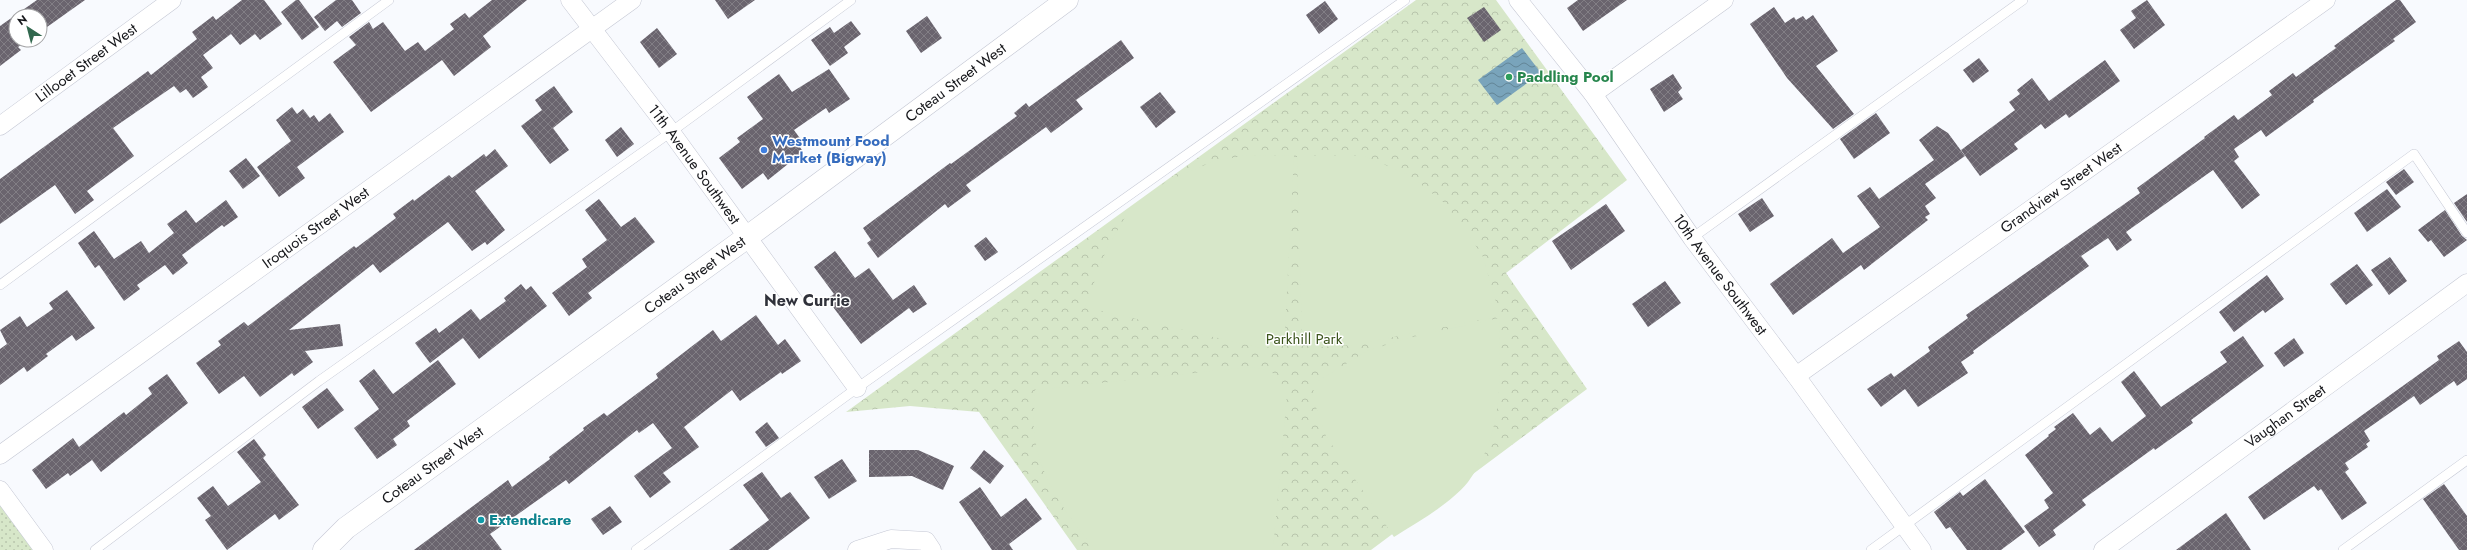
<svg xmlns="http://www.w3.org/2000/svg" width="2467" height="550" font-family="Jost,sans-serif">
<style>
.grass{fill:url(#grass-dots)}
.park{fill:url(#park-crowns)}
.pitch{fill:#d7e7c9}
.water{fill:url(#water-waves)}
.building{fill:url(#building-cross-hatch)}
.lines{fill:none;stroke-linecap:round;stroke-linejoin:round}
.lane-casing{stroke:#c5c8d4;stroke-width:10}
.street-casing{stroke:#c5c8d4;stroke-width:19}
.secondary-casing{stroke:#c5c8d4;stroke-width:23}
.lane{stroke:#fff;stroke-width:9}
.street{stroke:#fff;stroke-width:18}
.secondary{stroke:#fff;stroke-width:22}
.leisure-dot{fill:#2e9e5b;stroke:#fff;stroke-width:1.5}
.shop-dot{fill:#3f7fe0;stroke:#fff;stroke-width:1.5}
.culture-dot{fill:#0f9aa8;stroke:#fff;stroke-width:1.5}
.labels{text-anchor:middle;stroke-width:3;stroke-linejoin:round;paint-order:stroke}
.street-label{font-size:15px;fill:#16171b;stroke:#fff}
.leisure-label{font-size:15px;font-weight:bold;fill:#27864d;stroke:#fff;text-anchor:start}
.shop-label{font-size:15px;font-weight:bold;fill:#366cbe;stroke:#fff;text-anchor:start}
.park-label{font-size:15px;fill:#3c551d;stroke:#fff}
.culture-label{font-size:15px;font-weight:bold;fill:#0d838f;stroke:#fff;text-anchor:start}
.neighbourhood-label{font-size:16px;font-weight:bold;fill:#2f313a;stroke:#fff}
</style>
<defs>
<pattern id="grass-dots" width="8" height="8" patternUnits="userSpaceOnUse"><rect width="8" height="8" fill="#d7e7c9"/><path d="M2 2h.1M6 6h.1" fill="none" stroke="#b8c5ac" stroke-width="1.8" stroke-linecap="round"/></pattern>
<pattern id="park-crowns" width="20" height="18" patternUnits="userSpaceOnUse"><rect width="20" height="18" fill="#d7e7c9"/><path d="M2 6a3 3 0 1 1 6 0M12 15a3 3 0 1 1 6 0" fill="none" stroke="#b8c5ac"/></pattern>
<pattern id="water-waves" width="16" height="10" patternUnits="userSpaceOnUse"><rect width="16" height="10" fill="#79a4bb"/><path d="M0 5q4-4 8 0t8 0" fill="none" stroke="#628597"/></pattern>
<pattern id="building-cross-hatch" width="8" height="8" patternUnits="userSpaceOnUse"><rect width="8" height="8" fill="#6a646e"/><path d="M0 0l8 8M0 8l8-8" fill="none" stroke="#827e85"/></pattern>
</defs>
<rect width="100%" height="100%" fill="#f8fafe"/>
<path class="grass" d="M0,498L42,550H0Z"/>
<path class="park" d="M1416,0H1496L1627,180L1506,273L1587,389L1371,550H1077L979,412L910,406L846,412Z"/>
<g class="pitch">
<path d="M1247,155L1294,156L1285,329L1279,339L1265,349L1085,307L1107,248L1131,207L1167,181L1212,162Z"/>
<path d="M1297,156H1364L1409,175L1443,202L1465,229L1483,257L1500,316L1353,345L1321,347L1302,336Z"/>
<path d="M1499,318C1500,376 1505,433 1468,482C1449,505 1419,521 1394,537L1326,436L1312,396L1316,382L1367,351L1408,338Z"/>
<path d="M1249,367C1273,369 1277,373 1287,394L1273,550H1096C1068,517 1042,482 1035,439C1032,424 1035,406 1035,390Z"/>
</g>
<path class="water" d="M1522,48L1541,73L1497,105L1478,80Z"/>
<g class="building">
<path d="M37,0H85L40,32V16H16V40H28L18,47L21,50L0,66V26Z"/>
<path d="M242,0H264L282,24L260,40L255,34L240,45L231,34L203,55L213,68L201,77L208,87L193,98L186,89L180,93L174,86L113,128L134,156L87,191L94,200L75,214L55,185L0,224V179L148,71L151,75L197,39L192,32L213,16L216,20Z"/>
<path d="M296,0H299L319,27L302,40L281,12Z"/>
<path d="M336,0H352L361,13L342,27L337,21L325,31L314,17Z"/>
<path d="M492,0H527L483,36L491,47L454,76L442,60L371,112L333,62L356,45L349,37L369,22L373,29L383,22L405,51L418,42L425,51L454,29L450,24L465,13L469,18Z"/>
<path d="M715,0H755L728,19Z"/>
<path d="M1578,0H1627L1583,31L1567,8Z"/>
<path d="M2147,0L2165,25L2134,49L2120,30L2136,18L2131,11Z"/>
<path d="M2396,0H2400L2416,22L2393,39L2395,41L2313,100L2314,102L2266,137L2261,130L2234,149L2239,157L2234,161L2260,195L2242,209L2213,170L2126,232L2132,240L2117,251L2108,238L2081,256L2089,266L1973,351L1974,353L1961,362L1968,373L1918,407L1905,389L1881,407L1867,389L1891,373L1894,377L1930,351L1928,347L1968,318L1966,315L2140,193L2137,188L2205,138L2204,137L2234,115L2238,120L2272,95L2269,91L2293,73L2296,77L2336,48L2334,46Z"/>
<path d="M1325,1L1338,19L1319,34L1306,15Z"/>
<path d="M1484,7L1501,30L1484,42L1467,18Z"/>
<path d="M1774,7L1785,23L1794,17L1796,20L1803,16L1806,20L1813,15L1838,51L1816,66L1854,114L1833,129L1787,78L1750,24Z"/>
<path d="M927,16L942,38L921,53L906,31Z"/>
<path d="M851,21L861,34L844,47L848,53L830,66L811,40L830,27L834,33Z"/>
<path d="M657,28L677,54L659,68L640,42Z"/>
<path d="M1121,40L1134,58L1076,100L1083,109L1051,133L1046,127L1010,153L966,185L971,191L948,208L945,204L878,258L867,243L871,240L863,228L950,163L951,164L1017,116L1014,113L1026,103L1029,107Z"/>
<path d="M1979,58L1989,71L1973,83L1963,70Z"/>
<path d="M2105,60L2120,81L2069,118L2066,114L2045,129L2041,124L2014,144L2018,149L1980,176L1961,150L2015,110L2009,102L2020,94L2017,90L2032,78L2049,101Z"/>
<path d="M829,69L850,99L829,113L826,108L794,130L804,144L800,147L803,152L768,180L763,173L742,189L719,158L740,142L737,138L763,119L747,97L779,74L792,92Z"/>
<path d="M1673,74L1682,88L1678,92L1683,99L1664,112L1650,89Z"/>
<path d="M554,86L573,112L553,128L569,150L550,164L521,126L542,110L535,100Z"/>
<path d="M1160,92L1176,112L1156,128L1140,107Z"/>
<path d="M292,107L297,114L303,109L310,118L314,115L319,122L330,113L344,132L297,167L305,178L279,197L257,167L291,141L276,120Z"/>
<path d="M1876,113L1890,133L1854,159L1840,139Z"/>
<path d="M1937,126L1948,133L1965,156L1925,184L1936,198L1925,206L1930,214L1925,217L1928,220L1864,270L1861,265L1793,315L1770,284L1832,238L1843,253L1880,227L1857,196L1870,187L1879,199L1934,160L1919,140Z"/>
<path d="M621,127L634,144L617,157L605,140Z"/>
<path d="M495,149L508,166L475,191L505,230L487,245L485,242L472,251L448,222L380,273L373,264L289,330L340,324L343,346L305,351L313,362L294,376L292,373L260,397L244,376L219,394L196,363L221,345L218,341L244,322L248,326L354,246L356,248L396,218L393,214L413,199L414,201L449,175L452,178L484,154L486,157Z"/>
<path d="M246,158L260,176L243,189L229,171Z"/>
<path d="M2404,169L2414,182L2396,195L2386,182Z"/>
<path d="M2387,189L2401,207L2367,232L2354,213Z"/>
<path d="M2467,194V222L2454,203Z"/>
<path d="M1762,198L1774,216L1750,232L1738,214Z"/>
<path d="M599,199L621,227L635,217L655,242L588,293L592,298L569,316L552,293L587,267L582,259L607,240L585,210Z"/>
<path d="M226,200L238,217L224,227L222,225L182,255L188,263L173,275L165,265L137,285L140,289L124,301L99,265L95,268L78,243L94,231L114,259L141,241L149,253L174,233L167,224L186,210L196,223Z"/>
<path d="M1606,204L1625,231L1571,270L1552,241Z"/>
<path d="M2445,210L2462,236L2467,240L2444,257L2431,240L2428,242L2418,230Z"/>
<path d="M986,237L998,252L985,261L974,246Z"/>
<path d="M835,251L855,278L869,268L893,300L914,285L927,304L913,313L909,308L861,344L827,299L834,294L814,267Z"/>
<path d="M2390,257L2407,281L2389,295L2371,270Z"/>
<path d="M2357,264L2373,285L2346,305L2330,284Z"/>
<path d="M2267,275L2284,299L2265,313L2263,310L2234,332L2219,312Z"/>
<path d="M1665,281L1681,303L1648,327L1632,304Z"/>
<path d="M521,284L526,290L531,286L547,306L479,359L463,338L430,363L415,343L436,328L439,333L471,309L480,320L506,301L504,298Z"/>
<path d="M67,290L95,328L76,341L72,335L46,354L48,356L27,372L24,367L0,385V349L7,344L0,330L20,316L27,327L53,309L49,303Z"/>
<path d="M756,315L778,345L785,339L801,361L782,374L781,372L740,401L732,390L684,427L699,447L663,473L671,482L650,498L634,476L672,448L653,423L639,433L637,430L569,484L566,480L490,534L502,550H414L508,480L512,487L550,459L549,457L584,430L583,428L604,413L607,416L658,378L656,374L713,330L721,341Z"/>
<path d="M2243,336L2264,366L2191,420L2193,423L2155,450L2154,448L2082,500L2086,505L2053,530L2056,535L2039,547L2024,526L2049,508L2044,500L2053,493L2025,455L2049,436L2048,435L2056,429L2054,427L2073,413L2090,435L2100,427L2112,442L2146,416L2121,382L2134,371L2161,407L2227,362L2220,352Z"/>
<path d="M2294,338L2304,353L2284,367L2274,353Z"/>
<path d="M2459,341L2467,352V379L2457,386L2454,381L2420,405L2414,396L2364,431L2370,441L2366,444L2368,447L2345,463L2349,469L2345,472L2367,503L2342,520L2321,489L2318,491L2314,486L2264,520L2248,497L2439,360L2437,356Z"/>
<path d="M438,360L456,384L407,421L410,426L393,439L397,445L377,459L354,428L379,409L359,381L374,369L393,394Z"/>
<path d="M167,374L188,403L101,472L92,460L70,476L68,473L46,489L32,470L73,438L79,447L124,412L126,415L152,394L148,388Z"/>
<path d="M327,388L344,410L318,429L302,407Z"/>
<path d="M767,422L779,438L766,447L755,432Z"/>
<path d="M254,439L266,455L263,458L299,505L279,520L275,514L227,550L205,520L211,516L197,498L213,486L228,506L261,482L237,452Z"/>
<path d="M869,450H918L954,466L943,490L912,476L869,477Z"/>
<path d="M984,450L1004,466L990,484L970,468Z"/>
<path d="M842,459L857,481L829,499L814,477Z"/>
<path d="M762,472L781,498L790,492L810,518L768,550H729L769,520L743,485Z"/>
<path d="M1985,479L2025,532L2001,550H1967L1950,527L1946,529L1934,512L1960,492L1963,496Z"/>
<path d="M2444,484L2467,516V550H2459L2423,499Z"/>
<path d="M980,487L1001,517L1026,498L1042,519L1009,544L1013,550H992L959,502Z"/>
<path d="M610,506L622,522L603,535L591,519Z"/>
<path d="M2226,513L2251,550H2176Z"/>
</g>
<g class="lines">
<defs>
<g id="lane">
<path d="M1692,238L2023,0"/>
<path d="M0,285L389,0"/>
<path d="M95,550L319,381L671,132L851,0"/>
<path d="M636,550L857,388L1405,0"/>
<path d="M1871,550L2414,154L2467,233"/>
<path d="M2343,550L2467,460"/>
</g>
<g id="street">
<path id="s1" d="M570,0L671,132L857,388"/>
<path id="s2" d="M1518,0L1593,94L1692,238L1796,376L1922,550"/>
<path d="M1593,94L1724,0"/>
<path id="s3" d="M0,126L172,0"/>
<path id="s4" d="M1796,376L2326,0"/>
<path id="s5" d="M0,455L632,0"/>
<path d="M0,490L44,550"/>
<path d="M857,550L891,539L926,541L932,550"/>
<path id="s6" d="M2103,550L2467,283"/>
</g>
<g id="secondary">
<path id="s7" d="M324,550L346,528L746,238L1067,0"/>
</g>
</defs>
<use href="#lane" class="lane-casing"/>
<use href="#street" class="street-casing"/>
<use href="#secondary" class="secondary-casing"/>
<use href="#lane" class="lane"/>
<use href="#street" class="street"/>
<use href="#secondary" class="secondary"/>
</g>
<circle class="leisure-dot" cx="1509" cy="77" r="4"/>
<circle class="shop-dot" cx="764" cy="150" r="4"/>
<circle class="culture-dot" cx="481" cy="520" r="4"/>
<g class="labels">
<g class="street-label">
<text dy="5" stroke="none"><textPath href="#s3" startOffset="107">Lillooet Street West</textPath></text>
<text dy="5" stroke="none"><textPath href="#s7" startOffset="786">Coteau Street West</textPath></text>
<text dy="5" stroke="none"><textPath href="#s1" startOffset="206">11th Avenue Southwest</textPath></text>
<text dy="5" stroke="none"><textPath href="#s4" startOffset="325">Grandview Street West</textPath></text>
<text dy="5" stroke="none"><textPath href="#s5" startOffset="389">Iroquois Street West</textPath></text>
<text dy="5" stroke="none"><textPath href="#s7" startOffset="462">Coteau Street West</textPath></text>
<text dy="5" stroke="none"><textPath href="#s2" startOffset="341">10th Avenue Southwest</textPath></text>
<text dy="5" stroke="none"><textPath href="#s6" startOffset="226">Vaughan Street</textPath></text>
<text dy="5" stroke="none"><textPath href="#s7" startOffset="138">Coteau Street West</textPath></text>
</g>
<g class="leisure-label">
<text x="1517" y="82">Paddling Pool</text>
</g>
<g class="shop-label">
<text x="772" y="146">Westmount Food<tspan x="772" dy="17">Market (Bigway)</tspan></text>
</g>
<g class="park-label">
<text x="1304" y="344">Parkhill Park</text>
</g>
<g class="culture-label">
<text x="489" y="525">Extendicare</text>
</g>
<g class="neighbourhood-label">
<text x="807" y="306">New Currie</text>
</g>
</g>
<g transform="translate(28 28) rotate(324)"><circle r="19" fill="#ffffff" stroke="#a2a2a4"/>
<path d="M0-3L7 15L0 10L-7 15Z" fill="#32684e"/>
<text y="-6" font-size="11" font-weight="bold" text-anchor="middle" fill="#16171b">N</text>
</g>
</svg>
